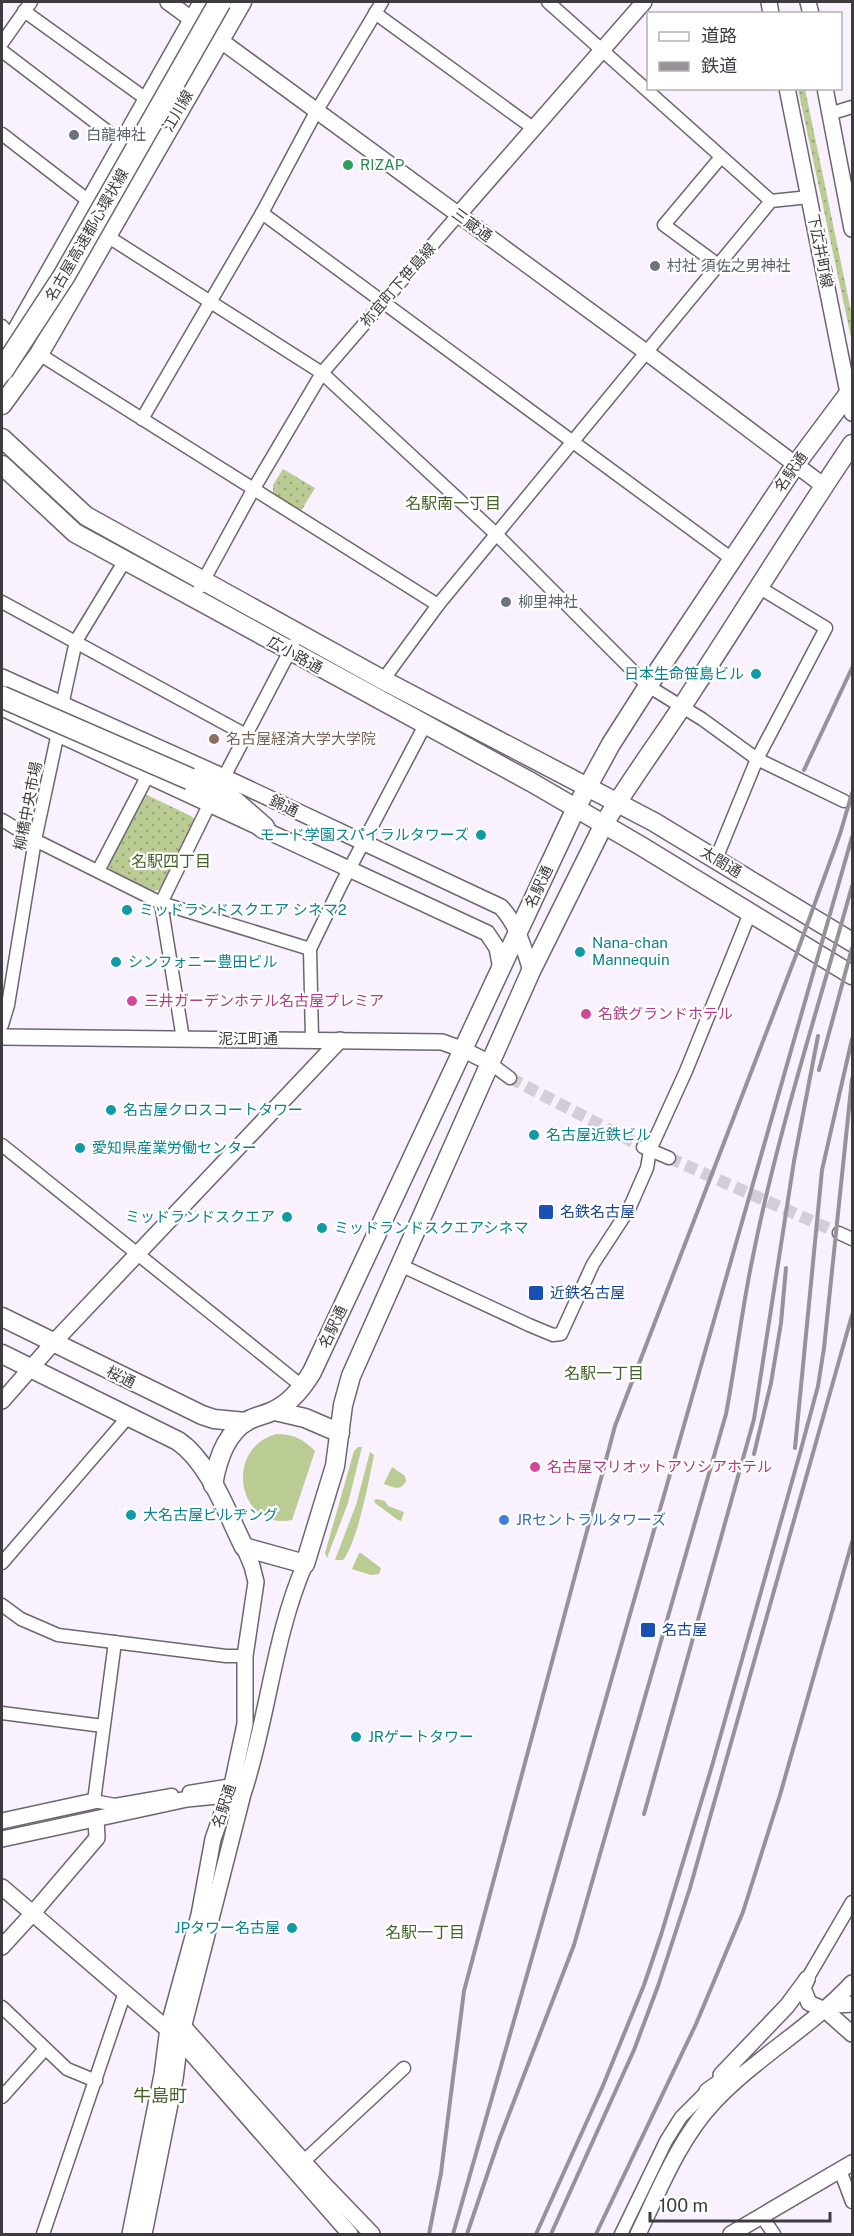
<svg xmlns="http://www.w3.org/2000/svg" width="854" height="2236" font-family="'Public Sans','Noto Sans JP',sans-serif">
<style>
.grass{fill:url(#grass-dots)}
.garden{fill:#bacb93}
.lines{fill:none;stroke-linecap:round;stroke-linejoin:round}
.minor-tunnel{stroke:#d4cdd8;stroke-width:12;stroke-dasharray:12 6;stroke-linecap:butt}
.minor-casing{stroke:#6d6670;stroke-width:15}
.tertiary-casing{stroke:#6d6670;stroke-width:18}
.primary-casing{stroke:#6d6670;stroke-width:21}
.motorway-casing{stroke:#6d6670;stroke-width:24}
.minor{stroke:#fff;stroke-width:12}
.tertiary{stroke:#fff;stroke-width:15}
.primary{stroke:#fff;stroke-width:18}
.motorway{stroke:#fff;stroke-width:21}
.rail{stroke:#97929a;stroke-width:4}
.motorway-bridge-casing{stroke:#6d6670;stroke-width:24;stroke-linecap:butt}
.motorway-bridge{stroke:#fff;stroke-width:21}
.worship-dot{fill:#6b7280;stroke:#fff;stroke-width:2}
.leisure-dot{fill:#2e9e5b;stroke:#fff;stroke-width:2}
.culture-dot{fill:#0f9aa8;stroke:#fff;stroke-width:2}
.education-dot{fill:#8d6e63;stroke:#fff;stroke-width:2}
.hotel-dot{fill:#d1479c;stroke:#fff;stroke-width:2}
.transit-dot{fill:#1a4fb4;stroke:#fff;stroke-width:2}
.shop-dot{fill:#3f7fe0;stroke:#fff;stroke-width:2}
.labels{text-anchor:middle;stroke-width:4.5;stroke-linejoin:round;paint-order:stroke}
.street-label{font-size:15px;fill:#3e3b40;stroke:#fff}
.worship-label{font-size:15px;fill:#5b616d;stroke:#fff;text-anchor:start}
.leisure-label{font-size:15px;fill:#27864d;stroke:#fff;text-anchor:start}
.culture-label{font-size:15px;fill:#0d838f;stroke:#fff;text-anchor:start}
.education-label{font-size:15px;fill:#785e54;stroke:#fff;text-anchor:start}
.hotel-label{font-size:15px;fill:#b23c85;stroke:#fff;text-anchor:start}
.transit-label{font-size:15px;fill:#164399;stroke:#fff;text-anchor:start}
.shop-label{font-size:15px;fill:#366cbe;stroke:#fff;text-anchor:start}
.neighbourhood-label{font-size:16px;fill:#406325;stroke:#fff}
.quarter-label{font-size:18px;fill:#406325;stroke:#fff}
</style>
<defs>
<pattern id="grass-dots" width="8" height="8" patternUnits="userSpaceOnUse" patternTransform="scale(1.5)"><rect width="8" height="8" fill="#bacb93"/><path d="M2 2h.1M6 6h.1" fill="none" stroke="#99a679" stroke-width="1.8" stroke-linecap="round"/></pattern>
</defs>
<rect width="100%" height="100%" fill="#f9f2fe"/>
<g class="grass">
<path d="M798,89H805L852,316V342Z"/>
<path d="M283,469L315,488L301,511L273,494V485Z"/>
<path d="M147,795L191,816L195,820L160,890L153,891L110,869L108,864L142,796Z"/>
</g>
<g class="garden">
<path d="M276,1434C293,1434 303,1439 315,1451L292,1520C239,1531 222,1450 276,1434Z"/>
<path d="M358,1447H362L348,1503L327,1558L325,1553L354,1451Z"/>
<path d="M370,1452L374,1455C369,1480 358,1541 343,1560H335L356,1505Z"/>
<path d="M392,1467L405,1476L406,1481C400,1492 393,1487 384,1484Z"/>
<path d="M377,1499L385,1501L388,1506L404,1512L401,1521L398,1520L375,1503L374,1500Z"/>
<path d="M359,1553H361L381,1568L379,1574L371,1575L352,1569Z"/>
</g>
<g class="lines">
<g class="minor-tunnel">
<path d="M844,801L852,806"/>
<path d="M510,1078L643,1147"/>
<path d="M669,1158L839,1233"/>
</g>
<defs>
<g id="minor">
<path d="M548,2L771,201"/>
<path d="M24,11L149,101"/>
<path d="M375,13L533,128"/>
<path d="M2,43L31,2"/>
<path d="M2,51L124,144"/>
<path d="M829,114L852,107"/>
<path d="M2,134L90,202"/>
<path d="M262,213L732,559"/>
<path d="M107,236L322,373L496,534L648,686L702,719L757,759L844,801"/>
<path d="M717,264L664,225L721,157"/>
<path d="M2,326L12,339"/>
<path d="M39,354L438,605"/>
<path d="M142,419L262,213L316,112L382,2"/>
<path d="M200,587L253,490L322,373L458,215"/>
<path d="M2,602L246,735"/>
<path d="M383,680L438,605L771,201L809,197"/>
<path d="M61,710L76,641L124,562"/>
<path d="M224,777L293,645"/>
<path d="M2,820L35,840L161,903L310,949"/>
<path d="M716,859L757,759L826,628L760,588"/>
<path d="M98,871L148,775"/>
<path d="M2,1025L8,1005L35,840L59,728"/>
<path d="M183,1039L161,903L210,803"/>
<path d="M312,1039L310,949L342,883L425,725"/>
<path d="M490,1063L510,1078"/>
<path d="M2,1145L303,1387"/>
<path d="M643,1147L669,1158"/>
<path d="M839,1233L852,1239"/>
<path d="M400,1265L529,1325L553,1335L561,1334L593,1264L629,1209L647,1168L650,1150L686,1071L750,913"/>
<path d="M2,1563L128,1417"/>
<path d="M2,1605L21,1619L58,1635L226,1656H245"/>
<path d="M115,1642L94,1801L115,1805L172,1795"/>
<path d="M2,1713L103,1726"/>
<path d="M189,1792L232,1785L238,1780"/>
<path d="M807,1979L852,1902"/>
<path d="M2,2007L67,2069L96,2081"/>
<path d="M2,2097L45,2049"/>
<path d="M304,2161L404,2068"/>
<path d="M840,2170L852,2202"/>
<path d="M762,2217L774,2234"/>
<path d="M43,2234L125,1992"/>
<path d="M621,2234L666,2141L681,2117L707,2091"/>
</g>
<g id="tertiary">
<path d="M168,2L646,352L824,486"/>
<path d="M769,2L771,14"/>
<path d="M808,2L811,14"/>
<path d="M787,88L852,413"/>
<path d="M825,88L852,229"/>
<path d="M458,215L644,2"/>
<path d="M2,677L224,777L501,907C518,926 524,948 531,971"/>
<path d="M2,708L487,933L497,948L501,969"/>
<path d="M2,1037L442,1042L464,1050L490,1063"/>
<path d="M2,1401L53,1343L340,1040"/>
<path d="M2,1821L94,1801"/>
<path d="M2,1839L187,1799L237,1794"/>
<path d="M2,1887L180,2040L350,2234"/>
<path d="M2,1947L33,1913L97,1838L96,1819"/>
<path d="M807,1979L803,1988L809,2003L825,2010L852,2034"/>
<path d="M827,2009L837,2005L852,2004"/>
<path d="M177,2023L183,2026L320,2180L372,2234"/>
<path d="M721,2075L787,2006L807,1979"/>
<path d="M707,2091L734,2072"/>
<path d="M130,2234L162,2075L168,2028L199,1915L213,1839L232,1785L245,1724V1656L256,1582L252,1566L244,1547"/>
<path d="M144,2234L175,2079L180,2040L243,1794C268,1719 273,1638 305,1564"/>
<path d="M638,2234C659,2191 679,2139 713,2103C755,2058 810,2028 852,1983"/>
<path d="M731,2234L852,2163"/>
</g>
<g id="primary">
<path d="M2,353L12,339L203,2"/>
<path d="M2,405L39,354L242,2"/>
<path d="M2,438L86,516L383,680L654,822L852,942"/>
<path d="M2,465L75,533L531,782L641,846L852,975"/>
<path d="M2,1317L202,1415L214,1419L246,1422"/>
<path d="M2,1354L178,1441C209,1462 227,1513 244,1547L305,1564L335,1466L343,1405L351,1376L531,971L604,824C632,777 665,734 694,688C747,607 798,524 852,444"/>
<path d="M275,1411L305,1418L340,1433"/>
<path d="M213,1485C217,1461 225,1434 247,1421C256,1416 265,1415 273,1411C291,1403 303,1387 312,1372L576,808L611,744L648,686L796,464L852,389"/>
</g>
<path id="motorway" d="M190,779L225,794L264,828"/>
</defs>
<use href="#minor" class="minor-casing"/>
<use href="#tertiary" class="tertiary-casing"/>
<use href="#primary" class="primary-casing"/>
<use href="#motorway" class="motorway-casing"/>
<use href="#minor" class="minor"/>
<use href="#tertiary" class="tertiary"/>
<use href="#primary" class="primary"/>
<use href="#motorway" class="motorway"/>
<g class="rail">
<path d="M804,770L852,668"/>
<path d="M819,1070L852,948"/>
<path d="M795,1448L822,1170L852,1039"/>
<path d="M754,1454L771,1383L781,1323L786,1268"/>
<path d="M644,1814L754,1419L794,1161L818,1036"/>
<path d="M429,2234L441,2173L464,1991L615,1426L795,958L840,834L852,793"/>
<path d="M453,2234L852,837"/>
<path d="M467,2234L499,2140L574,1945L726,1414C736,1361 742,1308 753,1256C778,1131 818,1009 852,886"/>
<path d="M536,2234L602,2088L644,1985L661,1935L712,1766L800,1453L818,1386L824,1348L852,1079"/>
<path d="M551,2234L634,2050L658,1986L690,1888L852,1315"/>
<path d="M596,2234L696,2024L743,1912L780,1795L852,1542"/>
</g>
<defs>
<g id="motorway-bridge">
<path d="M2,371L64,276L220,2"/>
<path d="M2,697L190,779"/>
</g>
</defs>
<use href="#motorway-bridge" class="motorway-bridge-casing"/>
<use href="#motorway-bridge" class="motorway-bridge"/>
</g>
<g class="worship-dot">
<circle cx="74" cy="135" r="6"/>
<circle cx="655" cy="266" r="6"/>
<circle cx="506" cy="602" r="6"/>
</g>
<circle class="leisure-dot" cx="348" cy="165" r="6"/>
<g class="culture-dot">
<circle cx="756" cy="674" r="6"/>
<circle cx="481" cy="835" r="6"/>
<circle cx="127" cy="910" r="6"/>
<circle cx="580" cy="952" r="6"/>
<circle cx="116" cy="962" r="6"/>
<circle cx="111" cy="1110" r="6"/>
<circle cx="534" cy="1135" r="6"/>
<circle cx="80" cy="1148" r="6"/>
<circle cx="287" cy="1217" r="6"/>
<circle cx="322" cy="1228" r="6"/>
<circle cx="131" cy="1515" r="6"/>
<circle cx="356" cy="1737" r="6"/>
<circle cx="292" cy="1928" r="6"/>
</g>
<circle class="education-dot" cx="214" cy="739" r="6"/>
<g class="hotel-dot">
<circle cx="132" cy="1001" r="6"/>
<circle cx="586" cy="1014" r="6"/>
<circle cx="535" cy="1467" r="6"/>
</g>
<g class="transit-dot">
<rect x="538" y="1204" width="16" height="16" rx="3"/>
<rect x="528" y="1285" width="16" height="16" rx="3"/>
<rect x="640" y="1622" width="16" height="16" rx="3"/>
</g>
<circle class="shop-dot" cx="504" cy="1520" r="6"/>
<g class="labels">
<g class="street-label">
<text transform="translate(178 111) rotate(-60)" y="5">江川線</text>
<text transform="translate(472 225) rotate(36)" y="5">三蔵通</text>
<text transform="translate(87 235) rotate(-60)" y="5">名古屋高速都心環状線</text>
<text transform="translate(820 251) rotate(79)" y="5">下広井町線</text>
<text transform="translate(398 285) rotate(-49)" y="5">祢宜町下笹島線</text>
<text transform="translate(791 472) rotate(-55)" y="5">名駅通</text>
<text transform="translate(295 655) rotate(29)" y="5">広小路通</text>
<text transform="translate(28 806) rotate(-79)" y="5">柳橋中央市場</text>
<text transform="translate(284 806) rotate(26)" y="5">錦通</text>
<text transform="translate(721 862) rotate(31)" y="5">太閤通</text>
<text transform="translate(539 887) rotate(-65)" y="5">名駅通</text>
<text x="248" y="1044">泥江町通</text>
<text transform="translate(333 1327) rotate(-65)" y="5">名駅通</text>
<text transform="translate(121 1377) rotate(26)" y="5">桜通</text>
<text transform="translate(224 1806) rotate(-72)" y="5">名駅通</text>
</g>
<g class="worship-label">
<text x="86" y="140">白龍神社</text>
<text x="667" y="271">村社 須佐之男神社</text>
<text x="518" y="607">柳里神社</text>
</g>
<g class="leisure-label">
<text x="360" y="170">RIZAP</text>
</g>
<g class="culture-label">
<text x="744" y="679" text-anchor="end">日本生命笹島ビル</text>
<text x="469" y="840" text-anchor="end">モード学園スパイラルタワーズ</text>
<text x="139" y="915">ミッドランドスクエア シネマ2</text>
<text x="592" y="948">Nana-chan<tspan x="592" dy="17">Mannequin</tspan></text>
<text x="128" y="967">シンフォニー豊田ビル</text>
<text x="123" y="1115">名古屋クロスコートタワー</text>
<text x="546" y="1140">名古屋近鉄ビル</text>
<text x="92" y="1153">愛知県産業労働センター</text>
<text x="275" y="1222" text-anchor="end">ミッドランドスクエア</text>
<text x="334" y="1233">ミッドランドスクエアシネマ</text>
<text x="143" y="1520">大名古屋ビルヂング</text>
<text x="368" y="1742">JRゲートタワー</text>
<text x="280" y="1933" text-anchor="end">JPタワー名古屋</text>
</g>
<g class="education-label">
<text x="226" y="744">名古屋経済大学大学院</text>
</g>
<g class="hotel-label">
<text x="144" y="1006">三井ガーデンホテル名古屋プレミア</text>
<text x="598" y="1019">名鉄グランドホテル</text>
<text x="547" y="1472">名古屋マリオットアソシアホテル</text>
</g>
<g class="transit-label">
<text x="560" y="1217">名鉄名古屋</text>
<text x="550" y="1298">近鉄名古屋</text>
<text x="662" y="1635">名古屋</text>
</g>
<g class="shop-label">
<text x="516" y="1525">JRセントラルタワーズ</text>
</g>
<g class="neighbourhood-label">
<text x="453" y="509">名駅南一丁目</text>
<text x="171" y="867">名駅四丁目</text>
<text x="604" y="1379">名駅一丁目</text>
<text x="425" y="1938">名駅一丁目</text>
</g>
<g class="quarter-label">
<text x="160" y="2102">牛島町</text>
</g>
</g>
<rect width="854" height="2236" fill="none" stroke="#3e3b40" stroke-width="6"/>
<rect x="647" y="12" width="195" height="78" fill="#ffffff" stroke="#b2b1b3" stroke-width="1.5"/>
<rect x="659" y="32" width="30" height="9" fill="#ffffff" stroke="#b2b1b3" stroke-width="1.5"/>
<text x="701" y="42" font-size="18" fill="#3e3b40">道路</text>
<rect x="659" y="62" width="30" height="9" fill="#97929a" stroke="#b2b1b3" stroke-width="1.5"/>
<text x="701" y="72" font-size="18" fill="#3e3b40">鉄道</text>
<path d="M650 2212v9h180v-9" fill="none" stroke="#3e3b40" stroke-width="3"/>
<text x="659" y="2212" font-size="18" fill="#3e3b40" stroke="#ffffff" stroke-width="4.5" paint-order="stroke">100 m</text>
</svg>
